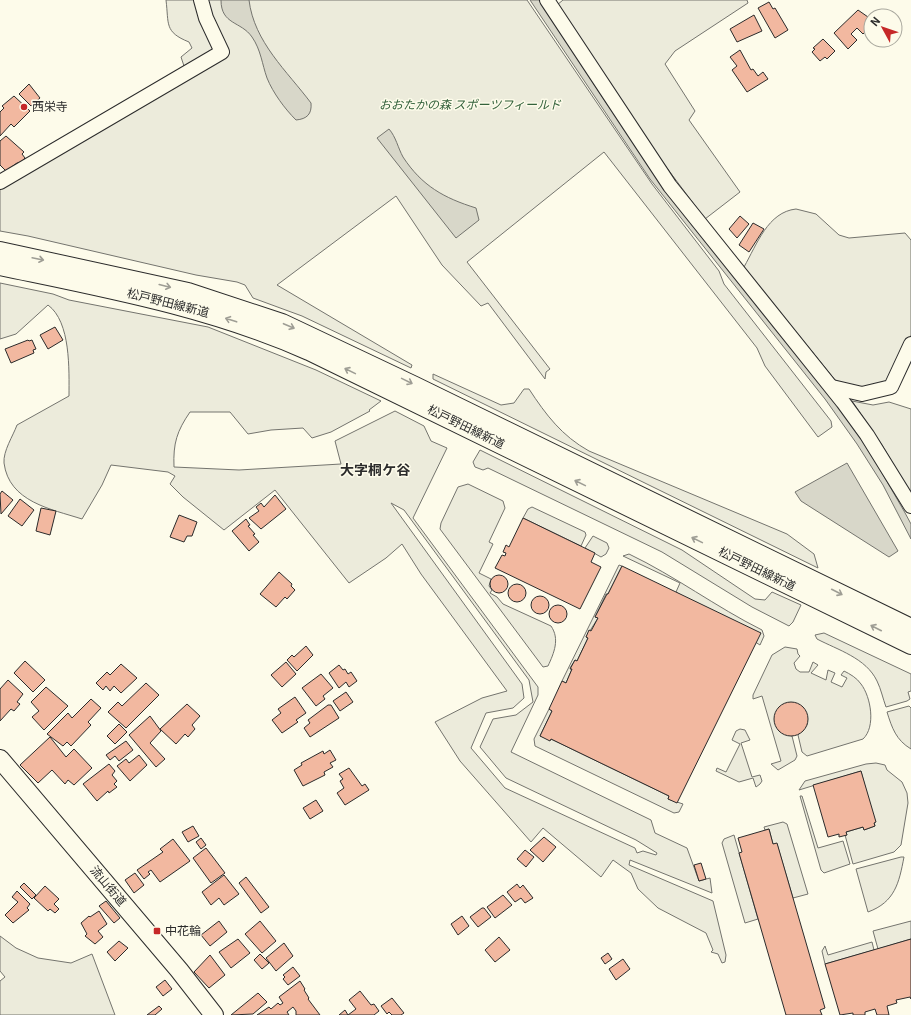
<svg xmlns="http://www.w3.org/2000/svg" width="911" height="1015" font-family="Georgia,'Noto Sans JP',serif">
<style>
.green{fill:#ecebdb;stroke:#74746e;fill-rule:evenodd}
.water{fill:#d8d7c9;stroke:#74746e}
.building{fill:#f2b8a0;stroke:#2b2b2b}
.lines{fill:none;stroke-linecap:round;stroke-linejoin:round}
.minor-casing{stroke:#2b2b2b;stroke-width:16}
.major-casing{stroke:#2b2b2b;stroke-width:20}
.minor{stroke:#fdfbea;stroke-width:14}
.major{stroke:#fdfbea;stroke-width:18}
.oneway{stroke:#9e9d94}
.poi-dot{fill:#c62828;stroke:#fdfbea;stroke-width:1.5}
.labels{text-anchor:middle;stroke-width:3;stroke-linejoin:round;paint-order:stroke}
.park-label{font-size:12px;font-style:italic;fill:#34623c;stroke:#fdfbea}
.poi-label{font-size:12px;fill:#2b2b2b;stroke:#fdfbea;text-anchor:start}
.street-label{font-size:12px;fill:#2b2b2b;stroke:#fdfbea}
.quarter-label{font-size:14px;font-weight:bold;fill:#2b2b2b;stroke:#fdfbea}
</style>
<rect width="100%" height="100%" fill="#fdfbea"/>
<g class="green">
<path d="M166,0H197L216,47L214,53L185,69L181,57L192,48L189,42C164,32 169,24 166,0Z"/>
<path d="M205,0H527L652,184L719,271L724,284L831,421L832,427L818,437L765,366L757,348L604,152L467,262L550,369L546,372L545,379L488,303L481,306L442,265L396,196L277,285L412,365L411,368L302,316L253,298L245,285L237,282L196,275L28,236L0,231V190L3,186L227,52Z"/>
<path d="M563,0H747L748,3L675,51L665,64L695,111L689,120L740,192L705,219L640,132L557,5Z"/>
<path d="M796,209L816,214L839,235L849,238L905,233L911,240V335L888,383L859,390L836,381L797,333L784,320L744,267C757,244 768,212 796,209Z"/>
<path d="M0,283L53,294L69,300L208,327L316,370L381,401L369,410L370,411L331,432L312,438L303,428L271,430L248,434L230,412H190C177,431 173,443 174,467L239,470L341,464L335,441L395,411L424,426L431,441L447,448L413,518L538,687V695L511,752L651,820L655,833L687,848L699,881L710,878L712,893L630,860L629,865L713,901L726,955L725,962L722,963L718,954L711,952L713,950L706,933L658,908L638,889L631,873L613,860L601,877L543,828L531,842L460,761L435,722L482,698L507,691L421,574L402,544L386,558L349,583L275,490L224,530L183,497L170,484L175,476L168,472L111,465L102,485L82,519C51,509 9,502 4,463C3,451 13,436 17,425L69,396C69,370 71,322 48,305L16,334L0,339ZM391,503L404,510L529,680L533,702L516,715L493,719L480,747L506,778L636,840L657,853L656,855L643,851L637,853L635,848L505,788L471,748L486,713L513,708L524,698L522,684Z"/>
<path d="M433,374L501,405L514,403L524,389H529C546,415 562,436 589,451L787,534L814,554L818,568L433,379Z"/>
<path d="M852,401L873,405L889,402L911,409V494L882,445Z"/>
<path d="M480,450L682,550L755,599L765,600L772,592L801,605L793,622L789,626L752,607L662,552L488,468L483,470L475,467L473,462Z"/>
<path d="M468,484L503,501L505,508L489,542L493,544L479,573L491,579L489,586L492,590L490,593L497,597L503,604L551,626C560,639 554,653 548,666L543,667L440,529L441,523L458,487Z"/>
<path d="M532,507L585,532L586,535L581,546L523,518L528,509Z"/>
<path d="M593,536L607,543L609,548L606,554L601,557L585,548Z"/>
<path d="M629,554C675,576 716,607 762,630L764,636L760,645L676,592L680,583L623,556Z"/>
<path d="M619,565L622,566L608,594H606L595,617L598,618L586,637L588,638L577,661L575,660L570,668L572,669L566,683L562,681Z"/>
<path d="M824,633L911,674V691L908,692L910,699L907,701L886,707C883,699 881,689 877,681C866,658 838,650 817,639L815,635Z"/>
<path d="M785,647L797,649L798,654L800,656L794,663L796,669L800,672H809L813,662L818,665L811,673L826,680L828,670L835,673L831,682L842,687L847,678L841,675L844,671C850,674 857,678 861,684C871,697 876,727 863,739L807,756L802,752L798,735L807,725L806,712L797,704H784C774,711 772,722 780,732L792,736L797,756L795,760L778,770L771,764L781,761L762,696L753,699V695L772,655Z"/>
<path d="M909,706L911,708V749C896,740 892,728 887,712Z"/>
<path d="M549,709L552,711L540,736L551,739L669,796L668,799L683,804L679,812L674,813L535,746L534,739Z"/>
<path d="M740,729L745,730L750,740L741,743L752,777L760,775L762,781L760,784L756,787L753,778L739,782L716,771L717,768L726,772L740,744L732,740L736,731Z"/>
<path d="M876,763L885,765L887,770L902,782L907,793L908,803L901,845L894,852L853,864L845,835H847L846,832L863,827L864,830L875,826L861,771L799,790L805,781L866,764Z"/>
<path d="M800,796H802L818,848L843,841L850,864L824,873L821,870Z"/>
<path d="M783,822L787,824L808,894L793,898L777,844H773L769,829L765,830L764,827Z"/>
<path d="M734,835L758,919L745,923L722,843L724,839Z"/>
<path d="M901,857H904C899,883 895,902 868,912L856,869Z"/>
<path d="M911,921V939L878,949L873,931Z"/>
<path d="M0,936L16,948L38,958L71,963L92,954L115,1015H0V981L5,977L0,971Z"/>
<path d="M872,942L874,950L825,964L822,951L825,946L828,955Z"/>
</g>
<g class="water">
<path d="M221,0H249C254,42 287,71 311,103C312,114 307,119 296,120C285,109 273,93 267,78C262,64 261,50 252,37C241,21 221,25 221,0Z"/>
<path d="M530,0H539L607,104L655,173L841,409L871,454L904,511L911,524V539L883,485L857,444L825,399L650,179Z"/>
<path d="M389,129C396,137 398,148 403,157C422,186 444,198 476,208L479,220L456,238L377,138Z"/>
<path d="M847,463L898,551L889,557L801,501L795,492Z"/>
</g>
<g class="building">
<path d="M769,2L773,9L775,8L788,30L775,38L758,8Z"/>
<path d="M858,10L868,17L866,19L871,26L863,34L857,28L851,34L857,40L848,49L834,33Z"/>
<path d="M754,15L762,31L737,42L730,29Z"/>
<path d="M823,39L835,51L827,59L825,57L820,61L812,52L815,49L813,48Z"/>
<path d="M740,50L751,70L753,69L758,76L763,72L768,79L747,92L732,70L737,66L730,57Z"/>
<path d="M29,84L40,98L31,106L19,94Z"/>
<path d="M14,96L30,111L14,127L11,124L0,136V112L4,108L2,106Z"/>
<path d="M6,136L24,152L22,154L25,158L20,163H17L6,171L0,165V141Z"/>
<path d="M740,216L749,224L737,238L729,229Z"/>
<path d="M753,223L764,229L749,252L739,245Z"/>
<path d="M55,327L63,340L48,349L40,335Z"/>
<path d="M28,340L29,341L32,340L36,349L33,350L34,353L11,363L5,349Z"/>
<path d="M2,491L13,500L1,514L0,494Z"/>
<path d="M275,495L286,509L261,529L249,518L259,511L256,507L261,503L264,507Z"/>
<path d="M20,499L34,510L22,526L8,516Z"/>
<path d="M41,508L56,511L50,535L36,531Z"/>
<path d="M179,515L197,522L192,536H187L184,542L170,537Z"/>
<path d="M523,518L595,553L591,562L601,567L580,609L495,568L502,555L505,556L506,553L503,552L506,545L509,547Z"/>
<path d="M246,519L250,525L248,526L255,534L253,535L259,542L249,551L232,531Z"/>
<path d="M622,566L761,633L677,803L668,799L669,796L551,739L550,741L540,736L552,711L549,709L562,681L566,683L572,669H570L575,660L577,661L588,638L586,637L589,630L591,631L598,618L595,617L607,594H608Z"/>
<path d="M279,572L292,584L291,586L295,590L287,599L285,597L276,607L260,594Z"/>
<circle cx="499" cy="584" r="9"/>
<circle cx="517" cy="593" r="9"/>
<circle cx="540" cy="605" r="9"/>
<circle cx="558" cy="614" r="9"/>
<path d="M306,646L313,655L297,671L287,660L292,655L294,657Z"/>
<path d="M25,661L45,680L33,692L14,673Z"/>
<path d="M286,662L296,674L282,687L271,675Z"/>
<path d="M121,664L137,678L121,693L114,686L110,691L106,686L103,690L96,683L107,672L110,675Z"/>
<path d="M339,665L343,670L345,669L348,674L351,672L357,681L349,687L346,682L339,688L329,673Z"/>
<path d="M321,674L333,688L323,696L325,699L316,706L302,688Z"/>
<path d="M8,680L23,694L17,702L20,704L14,711L11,709L0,721V689Z"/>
<path d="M146,683L159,695L126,728L108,712L118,702L122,706Z"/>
<path d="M46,687L68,706L44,730L32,717L39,711L31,702Z"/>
<path d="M346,692L353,702L340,711L333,701Z"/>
<path d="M295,697L306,713L296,720L298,722L282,733L272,720L281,713L278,709Z"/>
<path d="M91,699L101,708L88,722L91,725L71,746L67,742L63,746L47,734L68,713L72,718Z"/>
<circle cx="791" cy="719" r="17"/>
<path d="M187,704L200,716L192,725L195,729L188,737L185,734L176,744L160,729Z"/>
<path d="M328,705H331L339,718L310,737L304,728L310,723L308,720Z"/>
<path d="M150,716L161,731L150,743L165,759L156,767L129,735Z"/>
<path d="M119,724L127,732L115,744L107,736Z"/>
<path d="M50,737L66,757L74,749L92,768L74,785L68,780L65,784L52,770L38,783L20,765Z"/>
<path d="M126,741L133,750L119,761L115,756L110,760L106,755Z"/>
<path d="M330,750L336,760L330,763L333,767L324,772L325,775L303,786L294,770L302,765L301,763L323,751L324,754Z"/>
<path d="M139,755L147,765L130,781L117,766L126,759L129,763Z"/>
<path d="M109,764L115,771L112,775L117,781L114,784L117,787L109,793L108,791L97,801L83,784Z"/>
<path d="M349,768L362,786L365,784L369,790L345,805L337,793L344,788L340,781L343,779L339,774Z"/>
<path d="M861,771L876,822L874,823L875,826L864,830L863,827L846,832L847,835L839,837V834L828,837L813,785Z"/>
<path d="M316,800L323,811L310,819L303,808Z"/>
<path d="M193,826L199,836L188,842L182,832Z"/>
<path d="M769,829L773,844L777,843L825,1008L820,1010L822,1015H786L739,853L742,852L738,838Z"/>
<path d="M544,837L556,847L543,862L530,850Z"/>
<path d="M201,838L206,845L201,849L196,842Z"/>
<path d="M173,839L190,861L160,882L151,870L148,872L150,874L144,879L137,870L163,852L160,849Z"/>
<path d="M206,848L225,873L211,883L193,858Z"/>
<path d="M525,850L534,857L526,867L517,859Z"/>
<path d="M701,863L706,879L699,881L694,865Z"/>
<path d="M135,873L144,885L134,893L125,880Z"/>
<path d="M224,875L239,894L224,905L219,898L211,905L202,892Z"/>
<path d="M246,877L269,907L261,913L239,883Z"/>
<path d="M24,883L36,895L32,899L20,887Z"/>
<path d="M517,884L520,888L523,885L533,898L525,903L521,898L515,902L507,892Z"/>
<path d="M45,886L59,899L54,904L59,909L55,913L50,909L48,911L34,898Z"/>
<path d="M17,891L30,904L27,908L29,910L13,923L5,915L18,902L12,897Z"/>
<path d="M503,895L512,905L495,918L487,907Z"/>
<path d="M106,901L120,918L114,923L99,906Z"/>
<path d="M482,908H484L491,917L478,927L470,917Z"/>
<path d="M99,911L107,924L98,931L103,937L95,944L85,936L87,934L81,923L89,916L90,917Z"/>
<path d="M462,916L469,926L458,935L451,924Z"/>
<path d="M219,921L227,932L210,946L201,935Z"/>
<path d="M260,921L276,941L262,953L245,934Z"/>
<path d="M499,937L510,950L495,962L485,950Z"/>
<path d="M238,939L250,953L231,968L219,952Z"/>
<path d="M911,939V999L910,997L896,1000L897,1003L887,1006L889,1015H877L875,1009L865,1012V1015H853V1013L840,1015L825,964Z"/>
<path d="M119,941L128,948L115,961L107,952Z"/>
<path d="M284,943L293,956L276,971L266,958Z"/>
<path d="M608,953L612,959L605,964L601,958Z"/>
<path d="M260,954L269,963L262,969L254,960Z"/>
<path d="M210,955L225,975L209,988L194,972Z"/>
<path d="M623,959L630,969L616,980L609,969Z"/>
<path d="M293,967L300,976L288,985L283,979L285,977L283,975Z"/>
<path d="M165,980L172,989L163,996L156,987Z"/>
<path d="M300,981L305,989L304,990L309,998L308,999L320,1015H296V1011L293,1007L287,1012L289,1015H257L269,1007L271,1009L278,1003L280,1005L283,1003L279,997Z"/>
<path d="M360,991L371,1005L374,1004L379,1011L374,1015H339L345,1010L348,1015L356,1009L349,1000Z"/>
<path d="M258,993L267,1002L253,1014L231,1015Z"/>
<path d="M392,998L404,1013L401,1015H392L389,1012L387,1014L381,1006Z"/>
<path d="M159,1006L162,1009L155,1015H147Z"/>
</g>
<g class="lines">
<defs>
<g id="minor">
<path d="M547,0L670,186L843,402L867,435L911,506"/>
<path d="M0,182L222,52L206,18L201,0"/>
<path d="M832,387L862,394L891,387L911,344"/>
</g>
<g id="major">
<path d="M0,251L188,292L282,323L415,386L911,628"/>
<path d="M0,266C105,288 210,307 309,351L911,645"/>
<path d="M0,759L179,970L214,1015"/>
</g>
</defs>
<use href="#minor" class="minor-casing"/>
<use href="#major" class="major-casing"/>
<use href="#minor" class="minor"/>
<use href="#major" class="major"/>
</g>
<defs><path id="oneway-shaft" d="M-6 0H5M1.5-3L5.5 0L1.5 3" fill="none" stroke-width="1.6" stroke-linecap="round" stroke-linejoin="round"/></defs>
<g class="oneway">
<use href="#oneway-shaft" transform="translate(38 259) rotate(12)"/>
<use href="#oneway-shaft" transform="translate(165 286) rotate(14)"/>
<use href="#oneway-shaft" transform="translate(231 320) rotate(-162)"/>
<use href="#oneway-shaft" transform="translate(289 326) rotate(23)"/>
<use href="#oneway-shaft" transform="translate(350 371) rotate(-154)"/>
<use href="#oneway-shaft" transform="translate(407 381) rotate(26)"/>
<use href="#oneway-shaft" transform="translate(580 483) rotate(-154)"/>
<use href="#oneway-shaft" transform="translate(697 540) rotate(-154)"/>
<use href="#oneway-shaft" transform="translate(837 592) rotate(27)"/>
<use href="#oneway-shaft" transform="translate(876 628) rotate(-153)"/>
</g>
<g class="poi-dot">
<circle cx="24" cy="107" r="4"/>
<rect x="153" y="927" width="8" height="8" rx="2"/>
</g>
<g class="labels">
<g class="park-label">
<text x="470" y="109">おおたかの森 スポーツフィールド</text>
</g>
<g class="poi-label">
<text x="32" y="111">西栄寺</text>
<text x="165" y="935">中花輪</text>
</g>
<g class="street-label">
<text transform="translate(168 303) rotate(14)" y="4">松戸野田線新道</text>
<text transform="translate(466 427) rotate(26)" y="4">松戸野田線新道</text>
<text transform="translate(757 569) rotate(26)" y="4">松戸野田線新道</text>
<text transform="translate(108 886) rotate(50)" y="4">流山街道</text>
</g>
<g class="quarter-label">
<text x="375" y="475">大字桐ケ谷</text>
</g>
</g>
<g transform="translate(883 28) rotate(310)"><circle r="19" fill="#fdfbea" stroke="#a9a89e"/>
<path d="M0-3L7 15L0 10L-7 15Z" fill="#c62828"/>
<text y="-6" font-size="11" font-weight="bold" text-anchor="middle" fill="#2b2b2b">N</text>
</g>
</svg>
